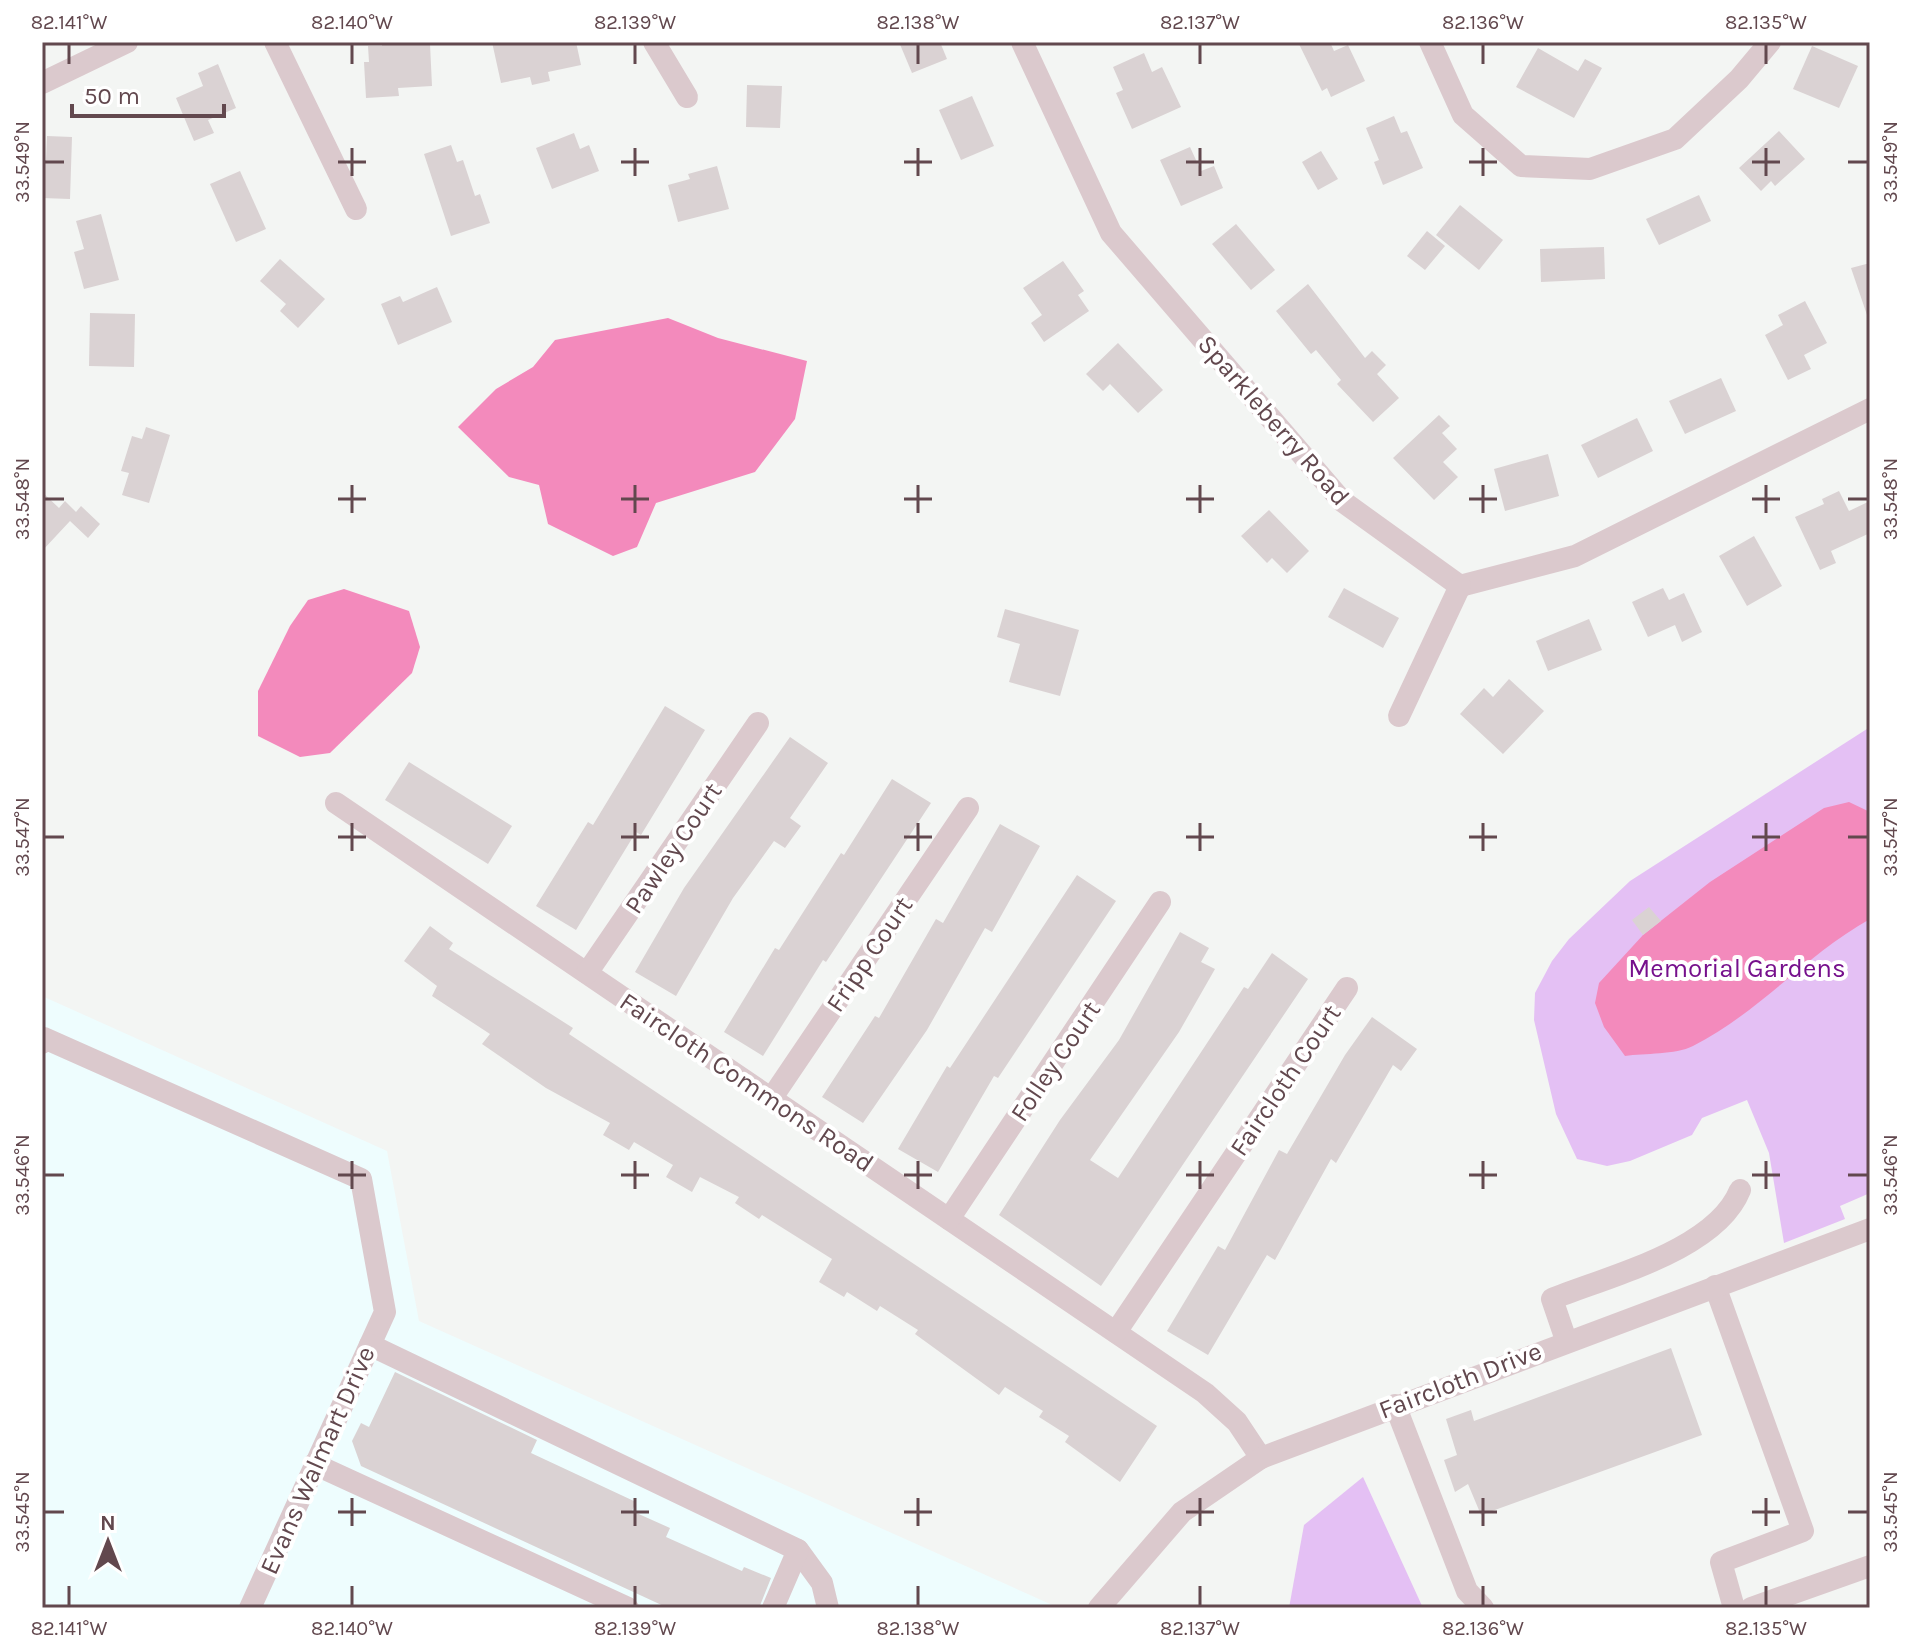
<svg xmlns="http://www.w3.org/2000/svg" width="1912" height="1650" font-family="Karla,sans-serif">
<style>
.commercial{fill:#eefdfe}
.green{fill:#e4c0f4}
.water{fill:#f38abc}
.building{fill:#dad2d3}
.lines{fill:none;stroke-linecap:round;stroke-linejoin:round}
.minor{stroke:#dbc9cd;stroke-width:22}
.ticks{fill:none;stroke:#62484e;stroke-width:3}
.labels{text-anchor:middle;stroke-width:8;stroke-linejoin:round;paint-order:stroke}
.street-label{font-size:26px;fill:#62484e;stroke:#fff}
.park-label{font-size:26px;fill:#76108c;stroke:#fff}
.neatline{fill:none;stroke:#62484e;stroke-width:3}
.ticks-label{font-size:20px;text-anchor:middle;fill:#62484e}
</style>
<rect width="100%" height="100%" fill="#f3f5f3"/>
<path class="commercial" d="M42,996L387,1151L419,1321L1059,1608H42Z"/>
<g class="green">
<path d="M1870,727V1193L1840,1206L1845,1219L1784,1243L1769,1153L1747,1100L1702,1118L1692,1135L1630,1161L1607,1166L1577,1159L1556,1114L1534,1020L1535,993L1552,961L1569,939L1630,881Z"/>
<path d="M1363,1477L1423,1608H1289L1304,1525Z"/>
</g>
<g class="water">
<path d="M668,318L718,338L807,361L795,419L755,472L656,503L637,547L613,556L548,524L539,485L509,477L458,427L496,389L533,367L555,340Z"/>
<path d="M344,589L409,611L420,647L412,673L330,753L300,757L258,736V691L290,626L308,600Z"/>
<path d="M1849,802L1870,812V919C1807,954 1757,1014 1693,1046C1675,1055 1645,1053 1625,1056L1604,1027L1595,1003L1599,983L1643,935L1710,882L1824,808Z"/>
</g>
<g class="building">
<path d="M382,42L430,44L432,86L398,88L399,96L366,98L364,62H369L368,46H382Z"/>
<path d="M492,42H576L581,65L548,72L550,81L532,85L530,77L501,83Z"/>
<path d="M899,42H940L947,59L912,73Z"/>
<path d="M1298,42H1330L1334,51L1348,45L1365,81L1331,97L1327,88L1322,91Z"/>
<path d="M1812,46L1858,66L1839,108L1793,89Z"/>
<path d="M1538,48L1578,71L1585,59L1602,68L1574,118L1516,87Z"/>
<path d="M1144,53L1152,72L1162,67L1181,107L1132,129L1116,93L1123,90L1113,67Z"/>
<path d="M218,64L236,108L208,120L214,133L194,141L176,98L203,86L198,73Z"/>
<path d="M747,85L782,86L780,128L746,127Z"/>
<path d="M972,96L994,146L961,160L939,110Z"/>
<path d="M1394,116L1401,133L1407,131L1423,168L1383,185L1374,162L1379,160L1366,128Z"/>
<path d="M1779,131L1805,159L1775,186L1771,181L1761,191L1739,168Z"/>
<path d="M574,133L580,149L589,145L599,171L552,189L536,148Z"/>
<path d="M47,136L72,137L70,199L42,198V160H46Z"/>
<path d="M451,145L457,162L463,160L475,196L480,194L490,223L451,236L424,154Z"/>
<path d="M1190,147L1201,171L1214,166L1223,188L1181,206L1160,160Z"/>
<path d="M1321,151L1338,179L1318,190L1302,162Z"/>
<path d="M717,166L729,209L678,222L668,185L690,179L688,174Z"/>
<path d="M240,171L266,229L236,242L210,184Z"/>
<path d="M1699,195L1711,221L1659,245L1646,219Z"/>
<path d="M1460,205L1503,240L1479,270L1436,235Z"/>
<path d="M101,214L119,280L84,289L74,252L84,249L76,221Z"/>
<path d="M1236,224L1275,270L1251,290L1212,244Z"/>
<path d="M1427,231L1445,246L1425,270L1407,256Z"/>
<path d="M1604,247L1605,279L1541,282L1540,249Z"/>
<path d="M280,259L325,299L298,328L280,311L286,304L260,281Z"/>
<path d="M1063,261L1084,291L1078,295L1089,311L1044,342L1031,323L1042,315L1023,288Z"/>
<path d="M1870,263V315H1867L1851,268Z"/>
<path d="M1308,284L1365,358L1372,351L1386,365L1377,374L1399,398L1373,422L1337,384L1341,380L1316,350L1311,354L1276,311Z"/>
<path d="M437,287L452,322L398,345L381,304L400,296L403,302Z"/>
<path d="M1805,301L1827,343L1804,355L1811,369L1788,380L1765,335L1783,325L1778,315Z"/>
<path d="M90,313L135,314L134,367L89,366Z"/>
<path d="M1118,343L1163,390L1138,413L1110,384L1103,391L1086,374Z"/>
<path d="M1721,378L1736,411L1685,434L1669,401Z"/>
<path d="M1439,415L1450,426L1442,433L1457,449L1443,462L1458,477L1434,500L1393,458Z"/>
<path d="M1637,418L1653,451L1598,478L1581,445Z"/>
<path d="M146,427L170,435L149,503L122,495L129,473L121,471L132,436L142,439Z"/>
<path d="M1548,454L1559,496L1505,511L1494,469Z"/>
<path d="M1839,491L1849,511L1870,501V533L1831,551L1836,563L1820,570L1795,517L1824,504L1822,499Z"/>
<path d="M42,492L59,508L65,501L76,512L81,506L100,524L88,538L70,521L42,551Z"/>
<path d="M1269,510L1309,551L1287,573L1272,558L1267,563L1241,536Z"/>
<path d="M1754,536L1782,586L1747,606L1719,556Z"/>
<path d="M1344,588L1399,618L1383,648L1328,617Z"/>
<path d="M1663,588L1669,600L1684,593L1702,632L1682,642L1675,625L1648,637L1632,602Z"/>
<path d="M1005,609L1079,630L1060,696L1009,682L1020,644L997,637Z"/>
<path d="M1589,619L1602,650L1548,671L1536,641Z"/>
<path d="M1509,679L1544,711L1503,754L1460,714L1484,688L1493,697Z"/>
<path d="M665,706L705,730L641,835L636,832L576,930L536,906L588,822L593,825Z"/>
<path d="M790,737L828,763L790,818L801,826L785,848L774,841L733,898L676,996L635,972L684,888Z"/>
<path d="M409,762L512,826L488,864L385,800Z"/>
<path d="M892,779L931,803L826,962L823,960L763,1056L724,1032L775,948L779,950L841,853L844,855Z"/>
<path d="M1000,824L1040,846L992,932L985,928L927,1030L863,1123L822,1097L875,1016L879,1018L936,919L943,923Z"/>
<path d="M1077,875L1116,901L998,1078L994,1076L938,1172L898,1149L947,1066L950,1068Z"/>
<path d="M1649,907L1661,921L1643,935L1632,920Z"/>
<path d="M430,926L453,943L449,949L573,1028L569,1034L1157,1426L1120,1482L1065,1442L1069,1436L1039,1417L1043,1411L1005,1387L999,1395L915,1334L918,1330L880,1306L877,1311L847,1292L844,1297L819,1282L832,1259L762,1215L759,1219L735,1203L739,1197L700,1177L692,1192L666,1177L673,1165L634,1142L629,1150L603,1135L610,1123L546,1088L482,1044L490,1034L432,996L437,986L404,961Z"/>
<path d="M1180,932L1209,948L1201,962L1215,969L1179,1032L1090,1160L1118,1178L1244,987L1248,989L1272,953L1308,979L1101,1286L999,1215L1060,1120L1119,1040Z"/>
<path d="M1372,1017L1417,1049L1401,1071L1393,1065L1336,1163L1331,1159L1275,1260L1267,1255L1208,1355L1167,1331L1218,1246L1225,1250L1279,1150L1287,1154L1345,1055Z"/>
<path d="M1671,1348L1702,1435L1481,1515L1468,1484L1455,1492L1444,1460L1457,1455L1446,1419L1471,1410L1474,1421Z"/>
<path d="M395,1372L537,1440L531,1453L636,1502L632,1511L670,1528L666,1537L742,1571L744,1567L771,1578L759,1608H668L361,1466L352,1441L361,1423L369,1427Z"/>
</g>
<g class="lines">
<g class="minor">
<path d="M275,42L356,209"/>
<path d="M654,42L687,97"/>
<path d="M1022,42L1111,233L1342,501L1460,586"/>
<path d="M1430,42L1463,115L1521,166L1590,169L1675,139L1739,79L1770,42"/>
<path d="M42,83L127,42"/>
<path d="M1460,586L1575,556L1870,409"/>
<path d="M1399,716L1460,586"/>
<path d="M336,803L1205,1393L1237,1422L1261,1458"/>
<path d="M587,973L758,723"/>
<path d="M42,1043L44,1038L361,1179L385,1312L250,1608"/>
<path d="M771,1099L968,808"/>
<path d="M949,1219L1160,902"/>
<path d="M1715,1286L1803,1531L1721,1562L1734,1608"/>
<path d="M1116,1332L1347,988"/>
<path d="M1566,1340L1552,1299C1609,1276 1716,1250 1740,1190"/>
<path d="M370,1345L798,1550L822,1583L828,1608"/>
<path d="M1395,1405L1467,1591L1483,1608"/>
<path d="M314,1464L628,1608"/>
<path d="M773,1608L798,1550"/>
<path d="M1099,1608L1182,1512L1261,1458L1870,1229"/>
<path d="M1751,1608L1870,1566"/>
</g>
</g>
<path class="ticks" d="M69,44V64M352,44V64M635,44V64M918,44V64M1200,44V64M1483,44V64M1766,44V64M352,148V176M635,148V176M918,148V176M1200,148V176M1483,148V176M1766,148V176M44,162H64M338,162H366M621,162H649M904,162H932M1186,162H1214M1469,162H1497M1752,162H1780M1848,162H1868M352,485V513M635,485V513M918,485V513M1200,485V513M1483,485V513M1766,485V513M44,499H64M338,499H366M621,499H649M904,499H932M1186,499H1214M1469,499H1497M1752,499H1780M1848,499H1868M352,823V851M635,823V851M918,823V851M1200,823V851M1483,823V851M1766,823V851M44,837H64M338,837H366M621,837H649M904,837H932M1186,837H1214M1469,837H1497M1752,837H1780M1848,837H1868M352,1161V1189M635,1161V1189M918,1161V1189M1200,1161V1189M1483,1161V1189M1766,1161V1189M44,1175H64M338,1175H366M621,1175H649M904,1175H932M1186,1175H1214M1469,1175H1497M1752,1175H1780M1848,1175H1868M352,1498V1526M635,1498V1526M918,1498V1526M1200,1498V1526M1483,1498V1526M1766,1498V1526M44,1512H64M338,1512H366M621,1512H649M904,1512H932M1186,1512H1214M1469,1512H1497M1752,1512H1780M1848,1512H1868M69,1586V1606M352,1586V1606M635,1586V1606M918,1586V1606M1200,1586V1606M1483,1586V1606M1766,1586V1606"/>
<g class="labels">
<g class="street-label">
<text transform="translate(1274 420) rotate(49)" y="9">Sparkleberry Road</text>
<text transform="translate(673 848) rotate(-56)" y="9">Pawley Court</text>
<text transform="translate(869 954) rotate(-56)" y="9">Fripp Court</text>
<text transform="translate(1055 1061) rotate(-56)" y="9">Folley Court</text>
<text transform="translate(1285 1080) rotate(-56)" y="9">Faircloth Court</text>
<text transform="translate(747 1082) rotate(34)" y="9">Faircloth Commons Road</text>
<text transform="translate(1460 1380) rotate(-21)" y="9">Faircloth Drive</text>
<text transform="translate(317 1460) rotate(-66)" y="9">Evans Walmart Drive</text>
</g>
<g class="park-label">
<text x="1737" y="977">Memorial Gardens</text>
</g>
</g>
<rect width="1912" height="1650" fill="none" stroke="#ffffff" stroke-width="88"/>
<g transform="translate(108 1542)" stroke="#ffffff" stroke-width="6" paint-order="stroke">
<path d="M0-6L14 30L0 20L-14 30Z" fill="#62484e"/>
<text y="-12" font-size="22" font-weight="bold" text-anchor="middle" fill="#62484e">N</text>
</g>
<path d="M72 104v12h152v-12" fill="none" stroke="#62484e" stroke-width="4"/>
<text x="84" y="104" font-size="24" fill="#62484e" stroke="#ffffff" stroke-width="6" paint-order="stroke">50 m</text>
<rect x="44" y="44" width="1824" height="1562" class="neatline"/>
<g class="ticks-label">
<text x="69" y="29">82.141°W</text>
<text x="352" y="29">82.140°W</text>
<text x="635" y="29">82.139°W</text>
<text x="918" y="29">82.138°W</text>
<text x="1200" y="29">82.137°W</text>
<text x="1483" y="29">82.136°W</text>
<text x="1766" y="29">82.135°W</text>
<text transform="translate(22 162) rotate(-90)" y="7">33.549°N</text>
<text transform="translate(1890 162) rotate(-90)" y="7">33.549°N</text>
<text transform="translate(22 499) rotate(-90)" y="7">33.548°N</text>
<text transform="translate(1890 499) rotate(-90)" y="7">33.548°N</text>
<text transform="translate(22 837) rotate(-90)" y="7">33.547°N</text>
<text transform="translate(1890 837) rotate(-90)" y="7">33.547°N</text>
<text transform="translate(22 1175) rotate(-90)" y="7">33.546°N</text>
<text transform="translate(1890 1175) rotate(-90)" y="7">33.546°N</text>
<text transform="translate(22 1512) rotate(-90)" y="7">33.545°N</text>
<text transform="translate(1890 1512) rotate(-90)" y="7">33.545°N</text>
<text x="69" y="1635">82.141°W</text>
<text x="352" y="1635">82.140°W</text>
<text x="635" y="1635">82.139°W</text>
<text x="918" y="1635">82.138°W</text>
<text x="1200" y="1635">82.137°W</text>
<text x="1483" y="1635">82.136°W</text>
<text x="1766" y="1635">82.135°W</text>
</g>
</svg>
